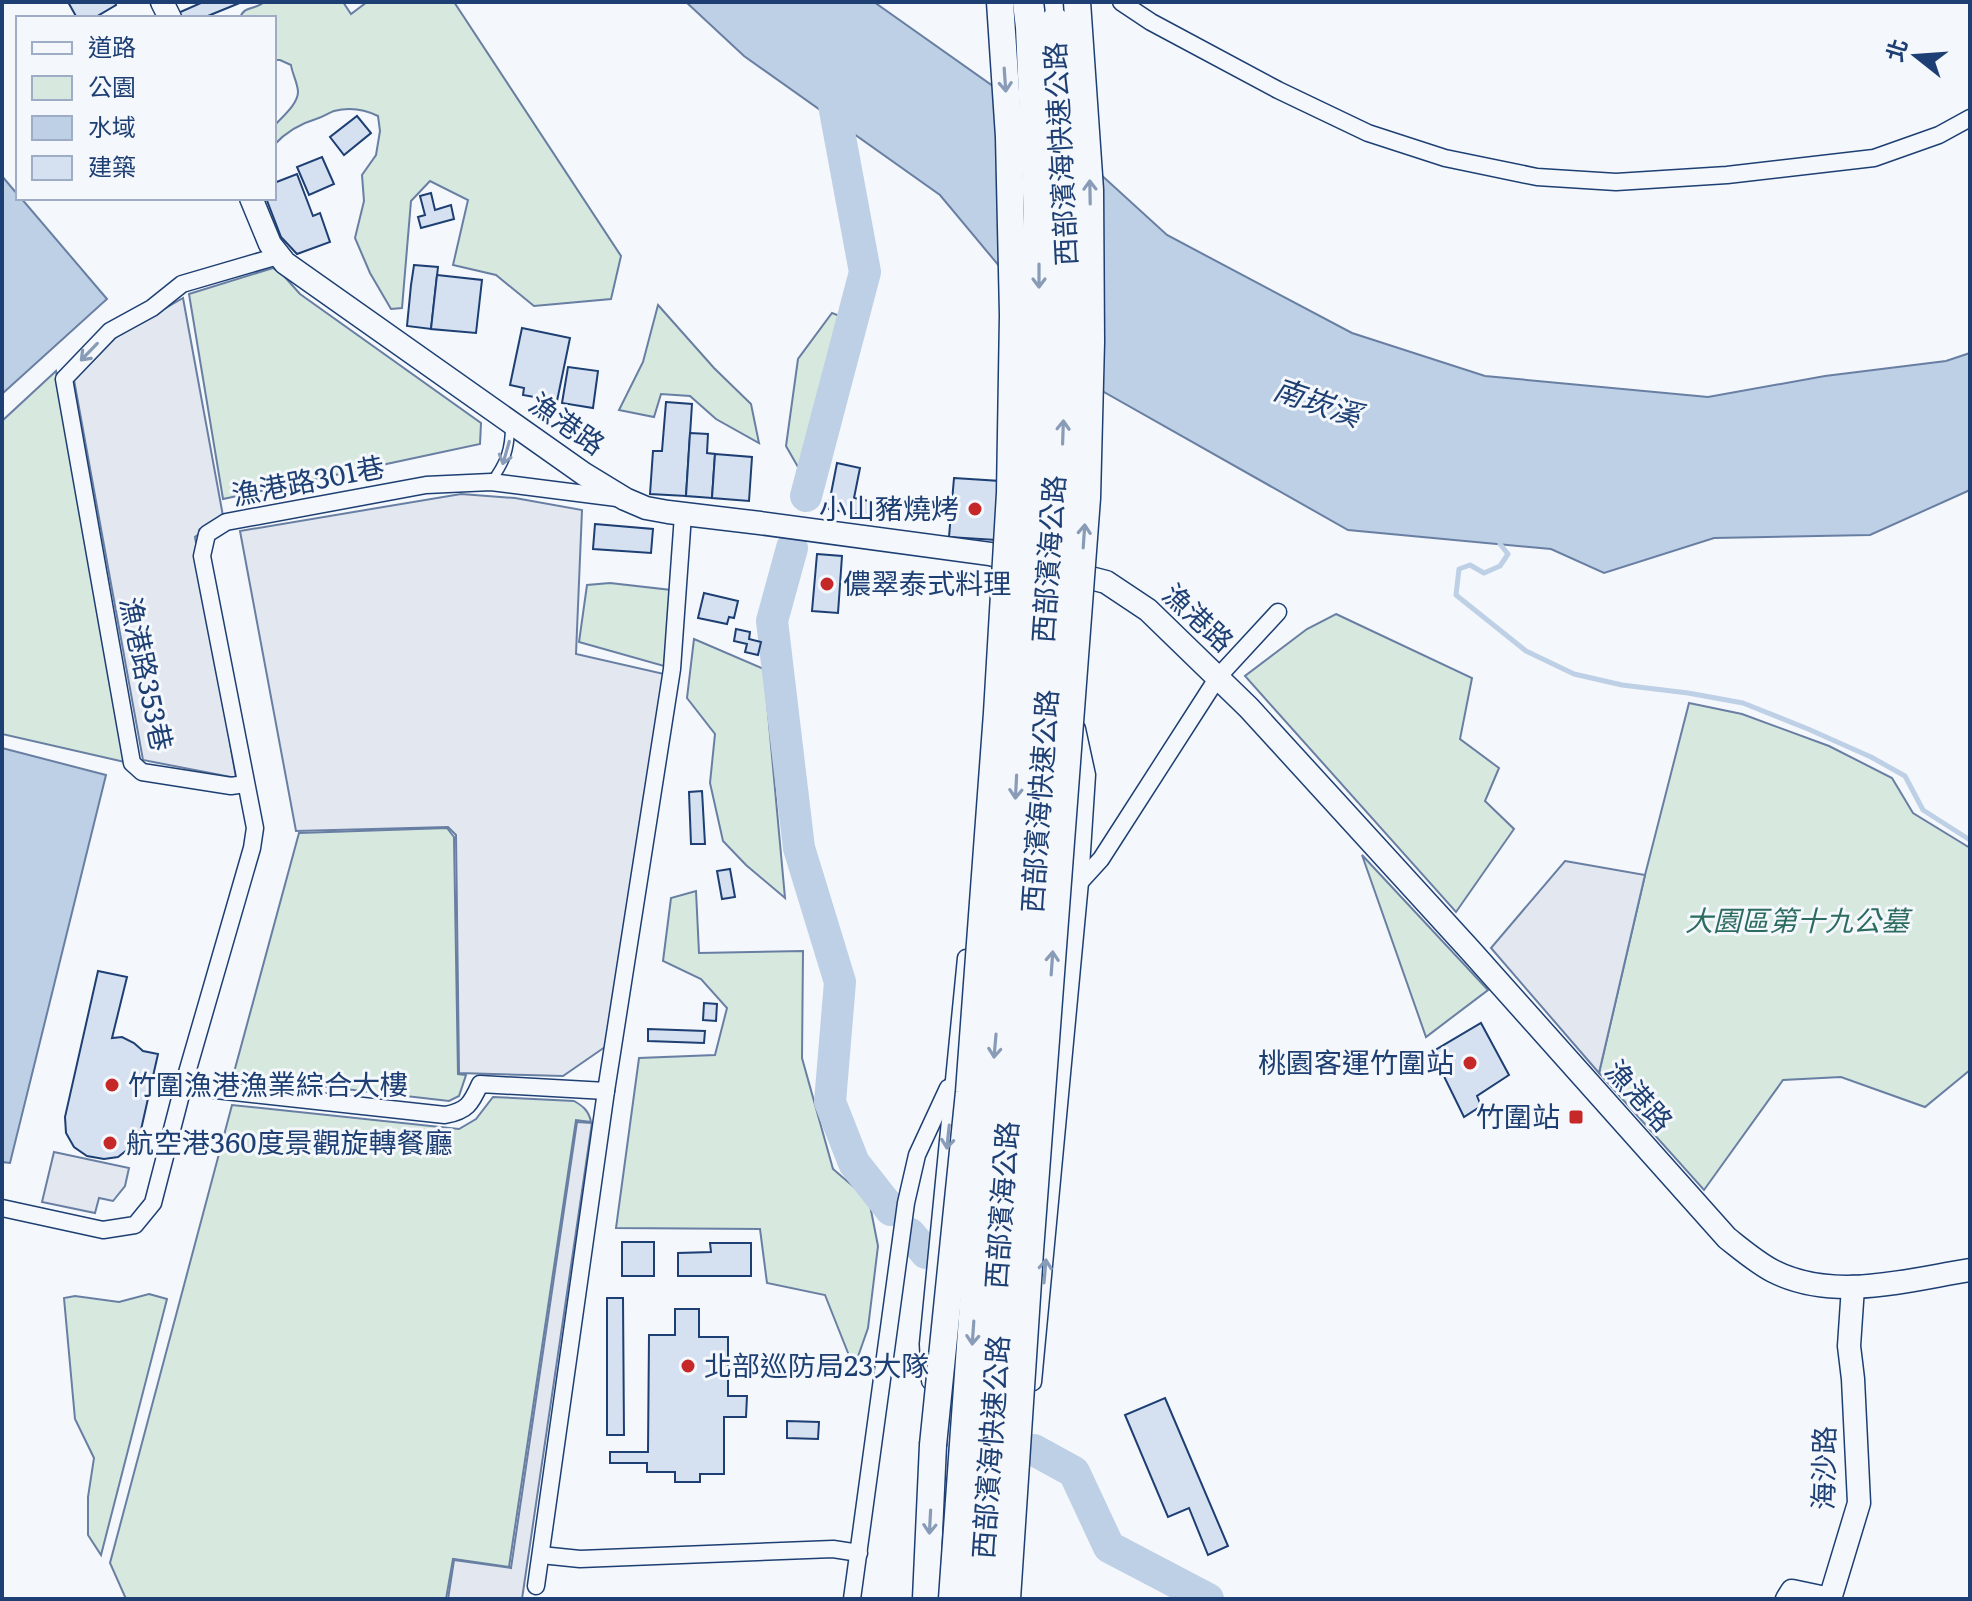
<svg xmlns="http://www.w3.org/2000/svg" width="1972" height="1601" font-family="Literata,'Noto Sans TC',serif">
<style>
.green{fill:#d7e8df;stroke:#687fa3;stroke-width:2}
.parking{fill:#e3e8f0;stroke:#687fa3;stroke-width:2}
.water{fill:#bed0e5;stroke:#687fa3;stroke-width:2}
.lines{fill:none;stroke-linecap:round;stroke-linejoin:round}
.stream{stroke:#bed0e5;stroke-width:5}
.river{stroke:#bed0e5;stroke-width:32}
.building{fill:#d5e0f0;stroke:#1d3f73;stroke-width:2}
.lane-casing{stroke:#1d3f73;stroke-width:11}
.street-casing{stroke:#1d3f73;stroke-width:19}
.secondary-casing{stroke:#1d3f73;stroke-width:25}
.primary-casing{stroke:#1d3f73;stroke-width:29}
.highway-casing{stroke:#1d3f73;stroke-width:33}
.lane{stroke:#f4f7fb;stroke-width:8}
.street{stroke:#f4f7fb;stroke-width:16}
.secondary{stroke:#f4f7fb;stroke-width:22}
.primary{stroke:#f4f7fb;stroke-width:26}
.highway{stroke:#f4f7fb;stroke-width:30}
.primary-bridge-casing{stroke:#1d3f73;stroke-width:29;stroke-linecap:butt}
.highway-bridge-casing{stroke:#1d3f73;stroke-width:33;stroke-linecap:butt}
.primary-bridge{stroke:#f4f7fb;stroke-width:26}
.highway-bridge{stroke:#f4f7fb;stroke-width:30}
.oneway{stroke:#889bb7}
.poi-dot{fill:#c62828;stroke:#f4f7fb;stroke-width:3}
.labels{text-anchor:middle;stroke-width:6;stroke-linejoin:round;paint-order:stroke}
.street-label{font-size:28px;fill:#1d3f73;stroke:#f4f7fb}
.poi-label{font-size:28px;fill:#1d3f73;stroke:#f4f7fb;text-anchor:start}
.park-label{font-size:28px;font-style:italic;fill:#2c6c60;stroke:#f4f7fb}
.water-label{font-size:30px;font-style:italic;fill:#1d3f73;stroke:#f4f7fb}
</style>
<rect width="100%" height="100%" fill="#f4f7fb"/>
<g class="green">
<path d="M264,2H343L351,14L367,2H454L621,256L611,299L534,306L496,275L453,265L468,200L430,181L411,201L402,308L391,309L370,273L355,238L364,201L362,175L376,155L380,131L378,116C364,109 349,107 334,111C328,113 323,117 316,119C299,124 286,132 274,145V126C282,117 298,104 298,92C298,84 292,73 291,65L280,60H274V18H240C244,5 256,10 264,2Z"/>
<path d="M273,268L283,275L300,294L481,423L480,444L223,499L189,294Z"/>
<path d="M658,305L714,368L751,404L759,443L716,419L690,396L661,394L654,417L619,410L643,362Z"/>
<path d="M832,313L845,318L802,474L786,446L798,359Z"/>
<path d="M56,371L129,763L2,734V421Z"/>
<path d="M610,583L671,590L664,666L579,642L587,585Z"/>
<path d="M1336,614L1472,678L1460,739L1499,768L1485,801L1514,829L1456,912L1245,676L1307,629Z"/>
<path d="M694,639L764,669L785,898L746,865L723,841L710,783L715,734L687,698Z"/>
<path d="M1689,703L1742,714L1829,746L1892,778L1913,813L1970,848V1070L1925,1107L1841,1077L1783,1080L1704,1190L1599,1073L1645,875Z"/>
<path d="M447,828L454,837L458,1074L466,1075L459,1096L449,1101L233,1076L299,833Z"/>
<path d="M1362,855L1488,990L1426,1037Z"/>
<path d="M696,891L699,953L803,951L802,1058L833,1169L869,1200L878,1246L868,1328L854,1368L825,1295L767,1283L760,1229L616,1228L639,1058L715,1055L727,1008L701,979L663,961L671,898Z"/>
<path d="M493,1097L574,1101C583,1106 589,1111 591,1122L576,1120L509,1567L453,1559L446,1599H126L110,1563L232,1105L459,1129L476,1119Z"/>
<path d="M149,1294L167,1299L101,1555L88,1535V1497L94,1458L75,1419L64,1298L75,1296L119,1302Z"/>
</g>
<g class="parking">
<path d="M183,298L223,516L195,537L236,778L143,760L74,380L116,337Z"/>
<path d="M461,494L515,498L582,510L576,654L664,674L605,1047L563,1076L459,1073L456,835L448,827L296,831L240,531Z"/>
<path d="M1565,861L1645,875L1599,1073L1491,948Z"/>
<path d="M577,1122L592,1123L522,1599H448L454,1560L511,1568Z"/>
<path d="M54,1152L129,1168L125,1186L113,1201L99,1198L95,1213L42,1202Z"/>
</g>
<g class="water">
<path d="M686,2H874L1041,120L1167,235L1352,333L1485,376L1708,397L1825,376L1946,361L1970,353V490L1870,535L1714,538L1604,573L1551,549L1348,530L1104,392L940,195L744,56Z"/>
<path d="M2,176L18,195V198H21L107,299L2,394Z"/>
<path d="M2,748L106,775L10,1163L2,1162Z"/>
</g>
<g class="lines">
<path class="stream" d="M1500,538V544L1508,554L1500,566L1484,573L1470,565L1459,569L1456,595L1526,651L1574,674L1622,685L1688,693L1743,703L1808,729L1871,757L1905,776L1923,810L1970,840"/>
<g class="river">
<path d="M806,496L865,272L829,78"/>
<path d="M792,548L772,621L799,848L840,982L830,1102L854,1163L891,1210"/>
<path d="M910,1234L926,1253"/>
<path d="M1034,1450L1074,1472L1109,1547L1208,1599"/>
</g>
</g>
<g class="building">
<path d="M68,2H115L116,5L94,18H77Z"/>
<path d="M203,2H242L203,18H180L178,13Z"/>
<path d="M357,116L371,133L344,155L330,137Z"/>
<path d="M322,157L334,184L309,195L297,167Z"/>
<path d="M297,174L313,216L320,213L330,242L297,254L281,237L266,198H274V183Z"/>
<path d="M431,193L435,210L451,205L454,219L421,228L418,217L425,215L420,196Z"/>
<path d="M414,265L438,267L431,329L407,326L411,285Z"/>
<path d="M437,275L482,280L476,333L431,329Z"/>
<path d="M522,328L570,338L557,401L523,395L524,388L510,385Z"/>
<path d="M568,367L598,371L593,408L562,403Z"/>
<path d="M666,402L692,404L686,496L650,494L653,451H662Z"/>
<path d="M690,433L708,434L707,453L715,454L712,498L686,496Z"/>
<path d="M715,454L752,457L749,501L712,498Z"/>
<path d="M837,463L860,468L854,498L874,502L871,517L828,509Z"/>
<path d="M954,478L1000,481L996,540L949,537Z"/>
<path d="M595,524L653,529L651,553L593,549Z"/>
<path d="M817,554L842,556L838,613L812,611Z"/>
<path d="M704,593L738,601L734,618L729,617L727,624L698,618Z"/>
<path d="M736,629L750,632L749,639L761,642L758,655L745,652L747,644L734,641Z"/>
<path d="M702,791L705,844H691L689,792Z"/>
<path d="M730,869L735,897L722,899L717,871Z"/>
<path d="M98,971L127,977L112,1038L122,1037L134,1043L143,1051L158,1054L136,1152L127,1150L118,1157L104,1159L87,1156L74,1147L66,1133L65,1117Z"/>
<path d="M704,1003L717,1004L716,1021L703,1020Z"/>
<path d="M1481,1023L1509,1075L1477,1096L1481,1106L1464,1117L1432,1052Z"/>
<path d="M648,1029L705,1031L704,1043L648,1041Z"/>
<rect x="622" y="1242" width="32" height="34"/>
<path d="M710,1243H751V1276H678V1253L711,1252Z"/>
<path d="M607,1298H623L624,1435H607Z"/>
<path d="M675,1309H699V1337H728V1396H747L746,1417H724V1474H700V1482H675V1472H647V1463H610V1452H648L649,1335H675Z"/>
<path d="M1165,1398L1228,1546L1208,1555L1189,1508L1168,1517L1125,1415Z"/>
<path d="M787,1421L819,1422L818,1439L787,1438Z"/>
</g>
<g class="lines">
<defs>
<path id="lane" d="M491,482C505,463 510,450 510,426"/>
<g id="street">
<path d="M1121,2L1151,22L1278,90L1368,133L1445,158L1537,177L1616,182L1727,175L1874,158L1939,135L1970,118"/>
<path d="M245,784L231,786L142,772L132,763L64,379L110,331L152,308L182,284L278,256"/>
<path d="M1080,882L1101,859L1218,677L1278,612"/>
<path d="M184,1083L207,1089L445,1115C467,1111 471,1104 480,1084L606,1091"/>
<path d="M2,1208L103,1230L135,1225L153,1203L184,1083L252,848L255,828L202,556L207,534L226,522L426,485L491,482L617,498"/>
<path d="M930,1381L928,1344L966,958"/>
<path d="M1033,1382L1080,882L1087,775L1077,729"/>
<path d="M541,1555L580,1559L833,1549L859,1553"/>
<path d="M536,1586L606,1091L672,669L683,515"/>
<path d="M852,1599L906,1203L917,1155L948,1088"/>
</g>
<g id="secondary">
<path d="M162,2L170,18"/>
<path d="M251,198L270,244L285,263L584,474L625,499L646,508L668,512L760,523L990,554L1022,562"/>
<path d="M1067,572L1106,582L1148,610L1249,708L1470,950L1727,1238C1741,1249 1756,1262 1773,1271C1834,1302 1907,1280 1970,1270"/>
<path d="M1787,1599L1792,1591L1830,1599L1859,1503L1853,1379L1849,1346L1853,1287"/>
</g>
<path id="primary" d="M926,1599L933,1445"/>
<path id="highway" d="M1053,2L1055,23"/>
</defs>
<use href="#lane" class="lane-casing"/>
<use href="#street" class="street-casing"/>
<use href="#secondary" class="secondary-casing"/>
<use href="#primary" class="primary-casing"/>
<use href="#highway" class="highway-casing"/>
<use href="#lane" class="lane"/>
<use href="#street" class="street"/>
<use href="#secondary" class="secondary"/>
<use href="#primary" class="primary"/>
<use href="#highway" class="highway"/>
<defs>
<g id="primary-bridge">
<path d="M933,1445L969,1092L997,713L1010,493L1013,315L1009,137L1000,2"/>
<path d="M1007,1599L1030,1251L1087,498L1091,342L1090,190L1077,2"/>
</g>
<g id="highway-bridge">
<path d="M954,1599L983,1191L1015,799L1039,399V216L1031,27L1028,2"/>
<path d="M981,1599L988,1477L1056,600L1068,307L1055,23"/>
</g>
</defs>
<use href="#primary-bridge" class="primary-bridge-casing"/>
<use href="#highway-bridge" class="highway-bridge-casing"/>
<use href="#primary-bridge" class="primary-bridge"/>
<use href="#highway-bridge" class="highway-bridge"/>
</g>
<defs><path id="oneway-shaft" d="M-6 0H5M1.5-3L5.5 0L1.5 3" fill="none" stroke-width="1.6" stroke-linecap="round" stroke-linejoin="round" transform="scale(2)"/></defs>
<g class="oneway">
<use href="#oneway-shaft" transform="translate(1005 80) rotate(86)"/>
<use href="#oneway-shaft" transform="translate(1090 192) rotate(-91)"/>
<use href="#oneway-shaft" transform="translate(1039 276) rotate(90)"/>
<use href="#oneway-shaft" transform="translate(89 352) rotate(134)"/>
<use href="#oneway-shaft" transform="translate(1063 432) rotate(-88)"/>
<use href="#oneway-shaft" transform="translate(506 453) rotate(106)"/>
<use href="#oneway-shaft" transform="translate(1084 536) rotate(-86)"/>
<use href="#oneway-shaft" transform="translate(1016 787) rotate(93)"/>
<use href="#oneway-shaft" transform="translate(1052 963) rotate(-86)"/>
<use href="#oneway-shaft" transform="translate(995 1046) rotate(95)"/>
<use href="#oneway-shaft" transform="translate(948 1137) rotate(96)"/>
<use href="#oneway-shaft" transform="translate(1045 1271) rotate(-85)"/>
<use href="#oneway-shaft" transform="translate(973 1333) rotate(94)"/>
<use href="#oneway-shaft" transform="translate(930 1522) rotate(93)"/>
</g>
<g class="poi-dot">
<circle cx="975" cy="509" r="8"/>
<circle cx="827" cy="584" r="8"/>
<circle cx="1470" cy="1063" r="8"/>
<circle cx="112" cy="1085" r="8"/>
<rect x="1568" y="1109" width="16" height="16" rx="4"/>
<circle cx="110" cy="1143" r="8"/>
<circle cx="688" cy="1366" r="8"/>
</g>
<g class="labels">
<g class="street-label">
<text transform="translate(1061 154) rotate(-93)" y="10">西部濱海快速公路</text>
<text transform="translate(567 424) rotate(35)" y="10">漁港路</text>
<text transform="translate(308 481) rotate(-11)" y="10">漁港路301巷</text>
<text transform="translate(1049 559) rotate(-86)" y="10">西部濱海公路</text>
<text transform="translate(1198 618) rotate(43)" y="10">漁港路</text>
<text transform="translate(146 674) rotate(78)" y="10">漁港路353巷</text>
<text transform="translate(1040 801) rotate(-86)" y="10">西部濱海快速公路</text>
<text transform="translate(1639 1096) rotate(48)" y="10">漁港路</text>
<text transform="translate(1002 1205) rotate(-86)" y="10">西部濱海公路</text>
<text transform="translate(991 1447) rotate(-86)" y="10">西部濱海快速公路</text>
<text transform="translate(1824 1468) rotate(-89)" y="10">海沙路</text>
</g>
<g class="poi-label">
<text x="959" y="519" text-anchor="end">小山豬燒烤</text>
<text x="843" y="594">儂翠泰式料理</text>
<text x="1454" y="1073" text-anchor="end">桃園客運竹圍站</text>
<text x="128" y="1095">竹圍漁港漁業綜合大樓</text>
<text x="1560" y="1127" text-anchor="end">竹圍站</text>
<text x="126" y="1153">航空港360度景觀旋轉餐廳</text>
<text x="704" y="1376">北部巡防局23大隊</text>
</g>
<g class="park-label">
<text x="1797" y="931">大園區第十九公墓</text>
</g>
<g class="water-label">
<text transform="translate(1317 403) rotate(19)" y="10">南崁溪</text>
</g>
</g>
<rect width="1972" height="1601" fill="none" stroke="#1d3f73" stroke-width="8"/>
<rect x="16" y="16" width="260" height="184" fill="#f4f7fb" stroke="#9eadc5" stroke-width="2"/>
<rect x="32" y="42" width="40" height="12" fill="#f4f7fb" stroke="#9eadc5" stroke-width="2"/>
<text x="88" y="56" font-size="24" fill="#1d3f73">道路</text>
<rect x="32" y="76" width="40" height="24" fill="#d7e8df" stroke="#9eadc5" stroke-width="2"/>
<text x="88" y="96" font-size="24" fill="#1d3f73">公園</text>
<rect x="32" y="116" width="40" height="24" fill="#bed0e5" stroke="#9eadc5" stroke-width="2"/>
<text x="88" y="136" font-size="24" fill="#1d3f73">水域</text>
<rect x="32" y="156" width="40" height="24" fill="#d5e0f0" stroke="#9eadc5" stroke-width="2"/>
<text x="88" y="176" font-size="24" fill="#1d3f73">建築</text>
<g transform="translate(1916 56) rotate(287)" stroke="#f4f7fb" stroke-width="6" paint-order="stroke">
<path d="M0-6L14 30L0 20L-14 30Z" fill="#1d3f73"/>
<text y="-12" font-size="22" font-weight="bold" text-anchor="middle" fill="#1d3f73">北</text>
</g>
</svg>
